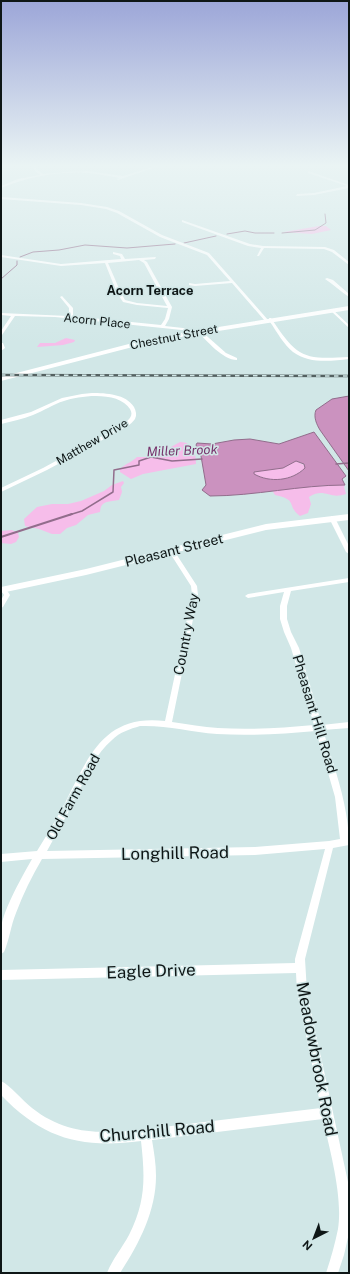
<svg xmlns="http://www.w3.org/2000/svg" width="350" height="1274" font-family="'Public Sans',sans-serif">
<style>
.green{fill:#f6bdea}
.water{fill:#cb92bf;stroke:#926d8c;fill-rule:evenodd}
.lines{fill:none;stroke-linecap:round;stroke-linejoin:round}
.stream-far2{stroke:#926d8c;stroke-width:1}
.stream-far1{stroke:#926d8c;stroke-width:1.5}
.stream{stroke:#926d8c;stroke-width:2}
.street{fill:#fff;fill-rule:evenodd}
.secondary{fill:#fff;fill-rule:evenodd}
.rail-casing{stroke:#546161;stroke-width:2.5}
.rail{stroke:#d1e7e7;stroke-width:1.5;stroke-dasharray:4.5;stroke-linecap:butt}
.labels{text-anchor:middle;stroke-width:3;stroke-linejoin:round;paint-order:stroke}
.far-street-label{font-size:12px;fill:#0e1616;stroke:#d1e7e7}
.far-neighbourhood-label{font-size:13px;font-weight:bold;fill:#0e1616;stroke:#d1e7e7}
.far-water-label{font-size:13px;font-style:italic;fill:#77336c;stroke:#d1e7e7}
.street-label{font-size:14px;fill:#0e1616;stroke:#d1e7e7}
.near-street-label{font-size:17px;fill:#0e1616;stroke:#d1e7e7}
</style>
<rect width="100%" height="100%" fill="#d1e7e7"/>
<g class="green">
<path d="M319,226H326L331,230L312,234L284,232Z"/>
<path d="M66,338L75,340L74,342L63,345L37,347L40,343H55Z"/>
<path d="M180,442C193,442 196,453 196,464L143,474L131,479L120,472V469C125,464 132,462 137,457H150L157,450L169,448Z"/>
<path d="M296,461L304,465L305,468C292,481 270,483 254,474L253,472L283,468Z"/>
<path d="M123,481L124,483L121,487L122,492L119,500C109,502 101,500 100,512L88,515L76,525L67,528L60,534H52L39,529L25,526L24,519L37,507L52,504H68L81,501L104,491L112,485Z"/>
<path d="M335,485H345L344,487L346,494C329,500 325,487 309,497L311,504L308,513L300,516C286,506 299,500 275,495L273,492L275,489Z"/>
<path d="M12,530L18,533L19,537L16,542L11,544L1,543V531Z"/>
</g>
<g class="water">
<path d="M349,396V471L320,430C317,425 313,417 316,410L332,399Z"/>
<path d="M314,432L346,476L342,479L345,485C300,485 255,496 210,496L202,490L206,485L201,456L196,445L197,443L212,444L234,440L250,439L279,444ZM296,461L304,464L305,468C292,481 270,483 254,474V472L283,468Z"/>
</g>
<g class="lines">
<g class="stream-far2">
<path d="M282,233L315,230L326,223L325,214"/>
<path d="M227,234L245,231L255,233H274"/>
<path d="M184,243L216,236"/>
<path d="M20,257L33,252L59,250L85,245L127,248L175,244"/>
<path d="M1,279L17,265V261"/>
</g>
<g class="stream-far1">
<path d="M336,464L349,463"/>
<path d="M69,515L82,511L113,492L114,470L139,465V461L151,457L172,461L202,459"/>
</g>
<path class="stream" d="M1,537L72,514"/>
<g class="street">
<path d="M34,166H36V169L43,174L67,172L87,171L123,176L156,166H159L118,180L117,179L120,178C109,176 99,174 88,173C59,171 28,177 1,188V186L18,179L40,175L34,170Z"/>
<path d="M308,171L349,185V188L314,195L296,196L297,194L314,193L347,186L308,173Z"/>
<path d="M1,197L81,203L107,207L119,211L162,235L209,253L268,320L265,321L232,283L195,286L189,285V283L195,284L230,281L207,255L160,237L117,213L106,209L81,205L1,199Z"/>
<path d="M182,220L250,244L263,246L325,247L334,250L349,262V265L332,252L324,249L264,248L259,256H257L261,248L248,246L182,222Z"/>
<path d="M113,252L122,254L125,259L156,257L155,259L144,260L147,262L172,307L169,319L165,326L183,328L192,331V333L182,330L55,317L15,316L2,335H1V331L11,316L1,315V313L68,316L69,315V308L60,297L62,296L73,308V315L72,316L161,325L165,319L168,308L137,305L123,302L117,293L105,263L61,266L1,257V255L61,264L121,259L120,256L113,254ZM139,260L144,263L167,306L137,303L125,300L121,293L108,263Z"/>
<path d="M327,278L333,280L349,294V297C341,292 333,284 325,279Z"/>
<path d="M332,309L349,325V328L331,311L330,310Z"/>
<path d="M269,318H271C297,357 302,360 349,357V359C331,361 309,364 293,352C284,345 277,332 270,322Z"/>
<path d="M198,330H200L226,353L237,358V360C223,360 207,341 198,332Z"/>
<path d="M1,343H3L5,348L1,351Z"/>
<path d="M92,393C106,393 126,394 134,407C136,411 137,415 135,419C133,422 130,424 128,426L47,470L1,492V488L43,468L124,424C129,419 134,416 130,409C119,391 81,395 64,401C53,404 44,411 33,415C23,419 12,421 1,424V420L31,412L62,398L82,394Z"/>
<path d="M332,516L335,518L349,546V554L346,552L329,518Z"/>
<path d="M171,548L173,549L197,586L198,595L172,722C188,724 203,727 218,728C250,730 282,728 314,725L291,648L284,632L280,619V606L284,592L248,598L245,596L248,594L349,578V582L291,591L287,606V619L291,632L299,648L322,725L349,722V728L323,730C334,767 349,806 349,845L333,848L305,959L307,992L348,1182L349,1233L344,1255L338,1273H326C331,1258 335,1244 338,1229C343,1197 330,1151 323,1119L152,1140C154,1152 156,1164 156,1176C156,1211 139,1244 120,1273H107C112,1260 122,1248 129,1235C146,1201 145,1177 141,1141C82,1149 43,1139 1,1095V1081C10,1085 23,1101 32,1108C65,1134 98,1134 138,1130L321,1108L297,992L296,973L1,980V970L295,963V959L325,849L255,855L42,859C32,876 23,894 16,913C11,925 9,941 4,952L1,954C1,945 0,936 1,928C4,908 22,877 32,859L1,862V854L37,851C47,835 57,818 66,801C89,755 105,714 165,721L192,595L191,586L168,550ZM140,726C166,725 191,732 217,734C250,736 283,734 316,731L335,797L340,839L329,841L255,847L47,851C55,836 64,821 72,805C84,783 93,756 112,740C120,732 130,729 140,726Z"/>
<path d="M4,588L6,589L10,595L3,607L1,608V600L4,595L1,590Z"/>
</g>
<g class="secondary">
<path d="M349,306V310L156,341L1,381V377L156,337Z"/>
<path d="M349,514V520L266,530L86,575L1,593V587L86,569L266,524Z"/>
</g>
<defs>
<path id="rail" d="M1,375L349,376"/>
</defs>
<use href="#rail" class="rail-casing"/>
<use href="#rail" class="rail"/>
</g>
<linearGradient id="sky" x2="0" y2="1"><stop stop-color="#9ca6d8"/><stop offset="0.48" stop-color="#eaf4f4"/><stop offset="1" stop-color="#eaf4f4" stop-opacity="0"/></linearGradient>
<rect width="350" height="344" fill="url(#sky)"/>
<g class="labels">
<g class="far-street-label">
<text transform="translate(97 321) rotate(6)" y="4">Acorn Place</text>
<text transform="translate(174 337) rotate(-11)" y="4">Chestnut Street</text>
<text transform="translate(92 442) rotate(-30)" y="4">Matthew Drive</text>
</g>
<g class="far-neighbourhood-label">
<text x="150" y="295">Acorn Terrace</text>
</g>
<g class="far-water-label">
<text transform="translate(182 450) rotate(-2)" y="5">Miller Brook</text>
</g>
<g class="street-label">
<text transform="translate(174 550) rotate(-14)" y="5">Pleasant Street</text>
<text transform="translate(186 634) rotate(-79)" y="5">Country Way</text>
<text transform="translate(315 714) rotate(73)" y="5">Pheasant Hill Road</text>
<text transform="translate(73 797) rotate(-61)" y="5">Old Farm Road</text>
</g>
<g class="near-street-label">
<text transform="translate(175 853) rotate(-1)" y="6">Longhill Road</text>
<text transform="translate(151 971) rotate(-2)" y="6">Eagle Drive</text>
<text transform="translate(317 1059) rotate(79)" y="6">Meadowbrook Road</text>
<text transform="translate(157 1131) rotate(-5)" y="6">Churchill Road</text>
</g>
</g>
<rect width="350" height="1274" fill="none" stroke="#0e1616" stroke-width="4"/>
<g transform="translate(314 1238) rotate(222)" stroke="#d1e7e7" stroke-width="3" paint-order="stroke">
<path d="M0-3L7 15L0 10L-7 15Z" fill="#0e1616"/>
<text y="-6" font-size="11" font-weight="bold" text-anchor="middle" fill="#0e1616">N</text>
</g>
</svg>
